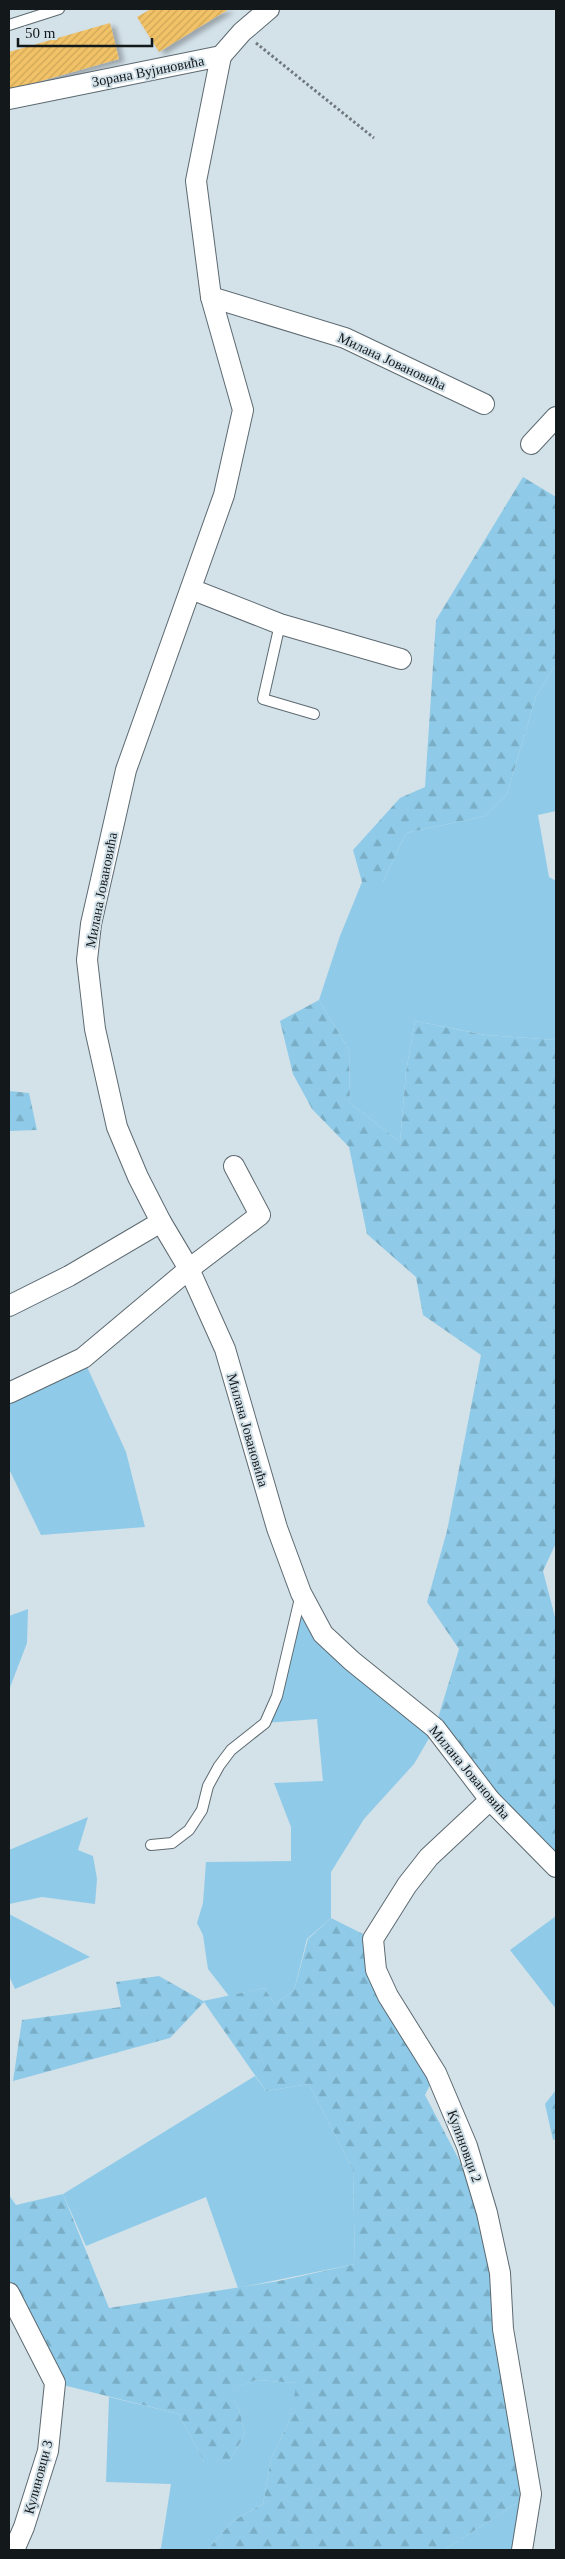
<svg xmlns="http://www.w3.org/2000/svg" width="565" height="2559" font-family="'Times New Roman',serif">
<style>
.grass{fill:#8fcbe8}
.forest{fill:url(#forest-firs)}
.building{fill:url(#building-hatch);filter:url(#shadow)}
.lines{fill:none;stroke-linecap:round;stroke-linejoin:round}
.lane-casing{stroke:#5d6a71;stroke-width:12}
.street-casing{stroke:#5d6a71;stroke-width:22}
.path{stroke:#6f787d;stroke-width:3;stroke-dasharray:2.5 2.5;stroke-linecap:butt}
.lane{stroke:#fff;stroke-width:10}
.street{stroke:#fff;stroke-width:20}
.labels{text-anchor:middle;stroke-width:4;stroke-linejoin:round;paint-order:stroke}
.street-label{font-size:14px;fill:#13181b;stroke:#d3e1e9}
</style>
<defs>
<pattern id="forest-firs" width="22" height="20" patternUnits="userSpaceOnUse" patternTransform="scale(1.25)"><rect width="22" height="20" fill="#8fcbe8"/><path d="M5 1l3.5 6h-7zM16 11l3.5 6h-7z" fill="#7aaec6"/></pattern>
<pattern id="building-hatch" width="6" height="6" patternUnits="userSpaceOnUse" patternTransform="scale(1.25)"><rect width="6" height="6" fill="#f1c267"/><path d="M-1 1l2-2M0 6l6-6M5 7l2-2" fill="none" stroke="#cea659"/></pattern>
<filter id="shadow"><feDropShadow dx="5.5" dy="3" stdDeviation="2.5" flood-color="#0004"/></filter>
</defs>
<rect width="100%" height="100%" fill="#d3e1e9"/>
<g class="grass">
<path d="M556,664V811L538,815L549,877L556,881V1040L486,1035L415,1021L406,1072L400,1142L350,1103L349,1050L319,1000L340,936L362,882H383L406,833L485,816L507,794L536,696Z"/>
<path d="M83,1358L126,1452L145,1527L41,1535L9,1469V1393Z"/>
<path d="M298,1605L323,1634L435,1728L414,1764L364,1819L331,1872V1918L307,1939L294,1990L275,2004L264,1988L229,1996L208,1969L203,1935L197,1923L203,1903L206,1862L291,1861V1827L274,1783L323,1781L317,1719L265,1723Z"/>
<path d="M28,1609L27,1643L9,1690V1616Z"/>
<path d="M88,1817L78,1850L93,1856L97,1879L95,1904L42,1897L9,1904V1850Z"/>
<path d="M9,1914L90,1957L15,1989L9,1976Z"/>
<path d="M556,1916V2009L510,1950Z"/>
<path d="M255,2076L266,2091L309,2084L353,2170L355,2264L238,2288L206,2197L86,2246L63,2194Z"/>
<path d="M256,2380L298,2383L288,2424L271,2459L263,2504L233,2521L207,2550H157L161,2548L171,2484L106,2482L109,2397L179,2414L204,2462H229L245,2434L239,2409L227,2390Z"/>
<path d="M531,2494L522,2550H444Z"/>
</g>
<g class="forest">
<path d="M523,477L556,497V664L536,696L507,794L485,816L406,833L383,882H362L353,850L400,798L425,787L436,620Z"/>
<path d="M319,1000L349,1050L350,1103L400,1142L406,1072L415,1021L485,1035L556,1040V1543L543,1571L556,1621V1867L435,1728L459,1649L427,1602L447,1531L481,1355L423,1315L416,1277L367,1234L349,1147L312,1109L293,1074L280,1021Z"/>
<path d="M9,1091L29,1093L37,1130L9,1131Z"/>
<path d="M331,1918L373,1939L376,1970L436,2073L425,2095L487,2213L531,2494L444,2550H207L233,2521L263,2504L271,2459L288,2424L297,2383L256,2380L228,2390L239,2409L245,2434L229,2462H204L179,2414L55,2383L9,2293V2195L16,2205L63,2194L109,2308L279,2281L355,2264L353,2170L309,2084L266,2091L204,2002L170,2038L13,2081L22,2020L121,2007L116,1982L159,1976L203,2001L264,1988L275,2004L294,1990L308,1939Z"/>
<path d="M556,2090V2139L553,2140L545,2104Z"/>
</g>
<g class="building">
<path d="M151,9H229L159,52L137,17Z"/>
<path d="M110,23L119,59L9,90V52Z"/>
</g>
<g class="lines">
<defs>
<g id="lane">
<path d="M9,25L59,9"/>
<path d="M280,624L263,699L314,714"/>
<path d="M151,1845L172,1843L189,1830L202,1810L208,1786L219,1766L231,1750L265,1723L277,1696L301,1594"/>
</g>
<g id="street">
<path d="M221,56L196,181L211,297L243,410L224,495L126,770L91,924L87,960L95,1029L117,1127L138,1177L161,1222L189,1269L225,1349L277,1528L301,1593L323,1634L352,1661L435,1728L490,1800L556,1867"/>
<path d="M9,99L221,56L242,32L269,9"/>
<path d="M211,297L345,338L484,404"/>
<path d="M531,444L556,417"/>
<path d="M191,589L280,624L401,659"/>
<path d="M9,1306L69,1276L161,1222"/>
<path d="M9,1393L83,1358L189,1269L260,1215L234,1166"/>
<path d="M490,1800L429,1857L407,1885L373,1939L376,1970L388,1996L436,2073L467,2146L487,2213L500,2273L503,2329L531,2494L522,2550"/>
<path d="M9,2293L55,2383L48,2451L24,2527L14,2550"/>
</g>
</defs>
<use href="#lane" class="lane-casing"/>
<use href="#street" class="street-casing"/>
<path class="path" d="M256,43L374,138"/>
<use href="#lane" class="lane"/>
<use href="#street" class="street"/>
</g>
<g class="labels">
<g class="street-label">
<text transform="translate(148 71) rotate(-11)" y="5">Зорана Вујиновића</text>
<text transform="translate(392 361) rotate(25)" y="5">Милана Јовановића</text>
<text transform="translate(101 890) rotate(-79)" y="5">Милана Јовановића</text>
<text transform="translate(248 1430) rotate(74)" y="5">Милана Јовановића</text>
<text transform="translate(470 1772) rotate(50)" y="5">Милана Јовановића</text>
<text transform="translate(465 2146) rotate(70)" y="5">Кулиновци 2</text>
<text transform="translate(38 2477) rotate(-75)" y="5">Кулиновци 3</text>
</g>
</g>
<rect width="565" height="2559" fill="none" stroke="#13181b" stroke-width="20"/>
<path d="M18 38v8h134v-8" fill="none" stroke="#13181b" stroke-width="2.5"/>
<text x="25" y="38" font-size="15" fill="#13181b" stroke="#d3e1e9" stroke-width="4" paint-order="stroke">50 m</text>
</svg>
